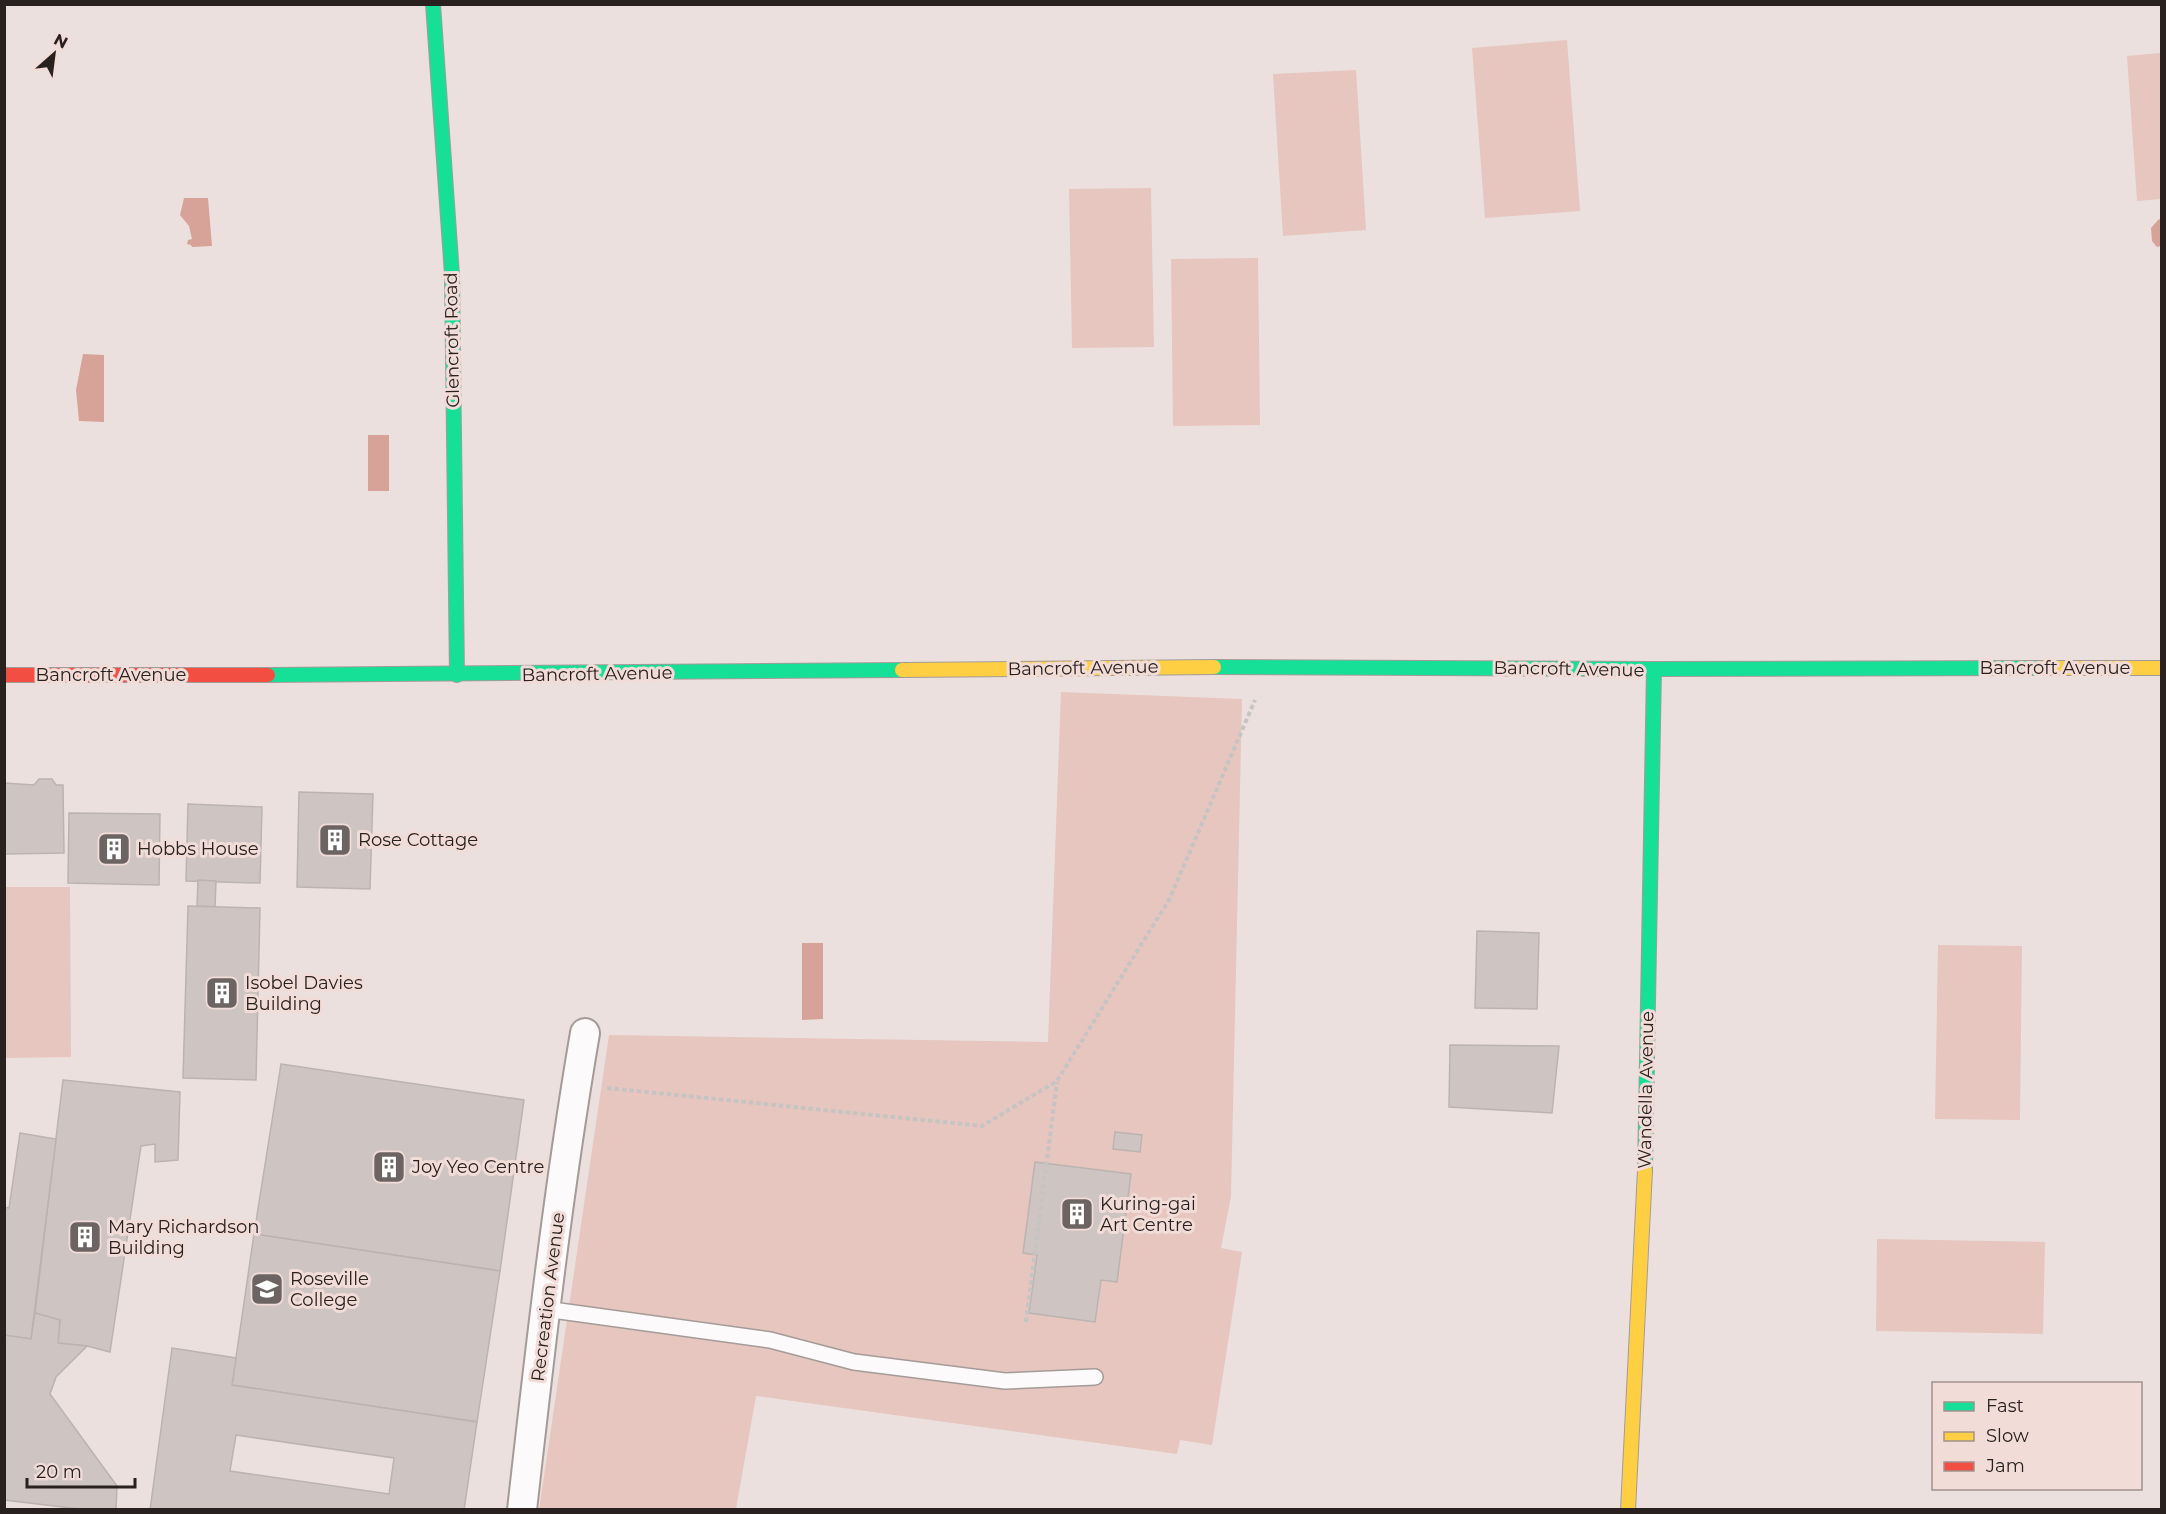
<svg xmlns="http://www.w3.org/2000/svg" width="2166" height="1514" font-family="Montserrat,sans-serif">
<style>
.green{fill:#e6c6bf}
.water{fill:#d7a398}
.building{fill:#cec5c3;stroke:#bcb3b1;stroke-width:1.5;fill-rule:evenodd}
.lines{fill:none;stroke-linecap:round;stroke-linejoin:round}
.lane-casing{stroke:#a49b99;stroke-width:18}
.street-casing{stroke:#a49b99;stroke-width:32}
.fast-casing{stroke:#a49b99;stroke-width:16}
.slow-casing{stroke:#a49b99;stroke-width:16}
.jam-casing{stroke:#a49b99;stroke-width:16}
.path{stroke:#c6c3c3;stroke-width:4;stroke-dasharray:4.5 3;stroke-linecap:butt}
.lane{stroke:#fcfafa;stroke-width:15}
.street{stroke:#fcfafa;stroke-width:28}
.fast{stroke:#16e098;stroke-width:14}
.slow{stroke:#ffcf43;stroke-width:14}
.jam{stroke:#f24e42;stroke-width:14}
.labels{text-anchor:middle;stroke-width:6;stroke-linejoin:round;paint-order:stroke}
.street-label{font-size:18px;fill:#28211f;stroke:#f1dcd7}
.poi-label{font-size:18px;fill:#28211f;stroke:#f1dcd7;text-anchor:start}
</style>
<rect width="100%" height="100%" fill="#ebe0dd"/>
<g class="green">
<path d="M1567,40L1580,211L1485,218L1472,48Z"/>
<path d="M2161,53V199L2137,201L2127,56Z"/>
<path d="M1356,70L1366,230L1283,236L1273,74Z"/>
<path d="M1151,188L1154,347L1072,348L1069,189Z"/>
<path d="M1258,258L1260,425L1173,426L1171,259Z"/>
<path d="M1061,692L1242,699L1231,1196L1221,1248L1242,1252L1212,1445L1180,1440L1177,1454L756,1396L736,1509L539,1510L609,1035L1048,1042Z"/>
<path d="M4,887H70L71,1057L5,1058Z"/>
<path d="M1938,945L2022,946L2020,1120L1935,1119Z"/>
<path d="M1877,1239L2045,1242L2043,1334L1876,1331Z"/>
</g>
<g class="water">
<path d="M184,198H208L212,246L192,247L191,245L187,244L188,240L192,239L189,226L180,215Z"/>
<path d="M2159,219L2161,220V246L2157,247L2152,241L2151,228Z"/>
<path d="M83,354L104,355V422L79,421L76,390Z"/>
<rect x="368" y="435" width="21" height="56"/>
<path d="M802,943H823V1019L802,1020Z"/>
</g>
<g class="building">
<path d="M39,779H52L56,785H63L64,853L4,854V783L34,785Z"/>
<path d="M299,792L373,794L370,889L297,887Z"/>
<path d="M188,804L262,807L260,883L186,881Z"/>
<path d="M69,813L160,814L159,885L68,883Z"/>
<path d="M198,880L216,881L215,907L197,906Z"/>
<path d="M188,906L260,908L256,1080L183,1078Z"/>
<path d="M1477,931L1539,933L1537,1009L1475,1008Z"/>
<path d="M1450,1045L1559,1046L1552,1113L1449,1107Z"/>
<path d="M281,1064L524,1100L500,1271L254,1234Z"/>
<path d="M63,1080L180,1092L178,1160L155,1162V1144L141,1146L110,1352L87,1346L58,1343L60,1320L35,1313Z"/>
<path d="M1115,1132L1142,1135L1140,1152L1113,1149Z"/>
<path d="M20,1133L56,1139L31,1339L4,1335V1207L9,1208Z"/>
<path d="M1035,1162L1131,1174L1117,1282L1101,1280L1095,1322L1029,1313L1037,1255L1023,1253Z"/>
<path d="M254,1234L500,1271L477,1422L232,1385Z"/>
<path d="M35,1313L60,1320L58,1343L87,1346L56,1377L50,1394L117,1486L116,1510H88L4,1500V1335L31,1339Z"/>
<path d="M172,1348L236,1358L232,1385L477,1422L464,1510H150ZM236,1435L394,1458L389,1494L230,1471Z"/>
</g>
<g class="lines">
<defs>
<path id="lane" d="M545,1309L770,1340L854,1362L1005,1381L1095,1377"/>
<path id="street" d="M522,1510C540,1350 558,1191 585,1033"/>
<g id="fast">
<path d="M433,4L452,275L457,675"/>
<path d="M1214,667L1654,669L2042,668"/>
<path d="M268,675L902,670"/>
<path d="M1645,1170L1654,669"/>
</g>
<g id="slow">
<path d="M2042,668H2162"/>
<path d="M902,670L1214,667"/>
<path d="M1628,1510L1645,1170"/>
</g>
<path id="jam" d="M4,675H268"/>
</defs>
<use href="#lane" class="lane-casing"/>
<use href="#street" class="street-casing"/>
<use href="#fast" class="fast-casing"/>
<use href="#slow" class="slow-casing"/>
<use href="#jam" class="jam-casing"/>
<g class="path">
<path d="M607,1088L982,1126L1057,1081L1170,898L1255,700"/>
<path d="M1026,1322L1057,1082"/>
</g>
<use href="#lane" class="lane"/>
<use href="#street" class="street"/>
<use href="#fast" class="fast"/>
<use href="#slow" class="slow"/>
<use href="#jam" class="jam"/>
</g>
<defs>
<symbol id="building-square" viewBox="-11 -11 22 22"><rect x="-9" y="-9" width="18" height="18" rx="4" fill="#6c6462" stroke="#f1dcd7"/><path d="M-4-6H4V6H1V3H-1V6H-4ZM-2.5-4.3h1.7v1.8h-1.7ZM.8-4.3h1.7v1.8H.8ZM-2.5-1h1.7V.8h-1.7ZM.8-1h1.7V.8H.8Z" fill="#fff"/></symbol>
<symbol id="school-square" viewBox="-11 -11 22 22"><rect x="-9" y="-9" width="18" height="18" rx="4" fill="#6c6462" stroke="#f1dcd7"/><path d="M0-5L7-2L0 1L-7-2ZM-4 1L0 2.5L4 1V4Q0 6-4 4Z" fill="#fff"/></symbol>
</defs>
<g fill-rule="evenodd">
<use href="#building-square" x="316" y="821" width="38" height="38"/>
<use href="#building-square" x="95" y="830" width="38" height="38"/>
<use href="#building-square" x="203" y="974" width="38" height="38"/>
<use href="#building-square" x="370" y="1148" width="38" height="38"/>
<use href="#building-square" x="1058" y="1195" width="38" height="38"/>
<use href="#building-square" x="66" y="1218" width="38" height="38"/>
<use href="#school-square" x="248" y="1270" width="38" height="38"/>
</g>
<g class="labels">
<g class="street-label">
<text transform="translate(452 340) rotate(-91)" y="6">Glencroft Road</text>
<text transform="translate(1083 668) rotate(-1)" y="6">Bancroft Avenue</text>
<text x="2055" y="674">Bancroft Avenue</text>
<text transform="translate(1569 669) rotate(1)" y="6">Bancroft Avenue</text>
<text transform="translate(597 674) rotate(-1)" y="6">Bancroft Avenue</text>
<text x="111" y="681">Bancroft Avenue</text>
<text transform="translate(1646 1090) rotate(-89)" y="6">Wandella Avenue</text>
<text transform="translate(548 1297) rotate(-83)" y="6">Recreation Avenue</text>
</g>
<g class="poi-label">
<text x="358" y="846">Rose Cottage</text>
<text x="137" y="855">Hobbs House</text>
<text x="245" y="989">Isobel Davies<tspan x="245" dy="21">Building</tspan></text>
<text x="412" y="1173">Joy Yeo Centre</text>
<text x="1100" y="1210">Kuring-gai<tspan x="1100" dy="21">Art Centre</tspan></text>
<text x="108" y="1233">Mary Richardson<tspan x="108" dy="21">Building</tspan></text>
<text x="290" y="1285">Roseville<tspan x="290" dy="21">College</tspan></text>
</g>
</g>
<rect width="2166" height="1514" fill="none" stroke="#28211f" stroke-width="12"/>
<rect x="1932" y="1382" width="210" height="108" fill="#f1dcd7" stroke="#a1918d" stroke-width="1.5"/>
<rect x="1944" y="1402" width="30" height="9" fill="#16e098" stroke="#a1918d" stroke-width="1.5"/>
<text x="1986" y="1412" font-size="18" fill="#28211f">Fast</text>
<rect x="1944" y="1432" width="30" height="9" fill="#ffcf43" stroke="#a1918d" stroke-width="1.5"/>
<text x="1986" y="1442" font-size="18" fill="#28211f">Slow</text>
<rect x="1944" y="1462" width="30" height="9" fill="#f24e42" stroke="#a1918d" stroke-width="1.5"/>
<text x="1986" y="1472" font-size="18" fill="#28211f">Jam</text>
<g transform="translate(54 54) rotate(28)" stroke="#f1dcd7" stroke-width="4.5" paint-order="stroke">
<path d="M0-4.5L10 22L0 15L-10 22Z" fill="#28211f"/>
<text y="-9" font-size="16" font-weight="bold" text-anchor="middle" fill="#28211f">N</text>
</g>
<path d="M27 1478v9h108v-9" fill="none" stroke="#28211f" stroke-width="3"/>
<text x="36" y="1478" font-size="18" fill="#28211f" stroke="#f1dcd7" stroke-width="4.5" paint-order="stroke">20 m</text>
</svg>
